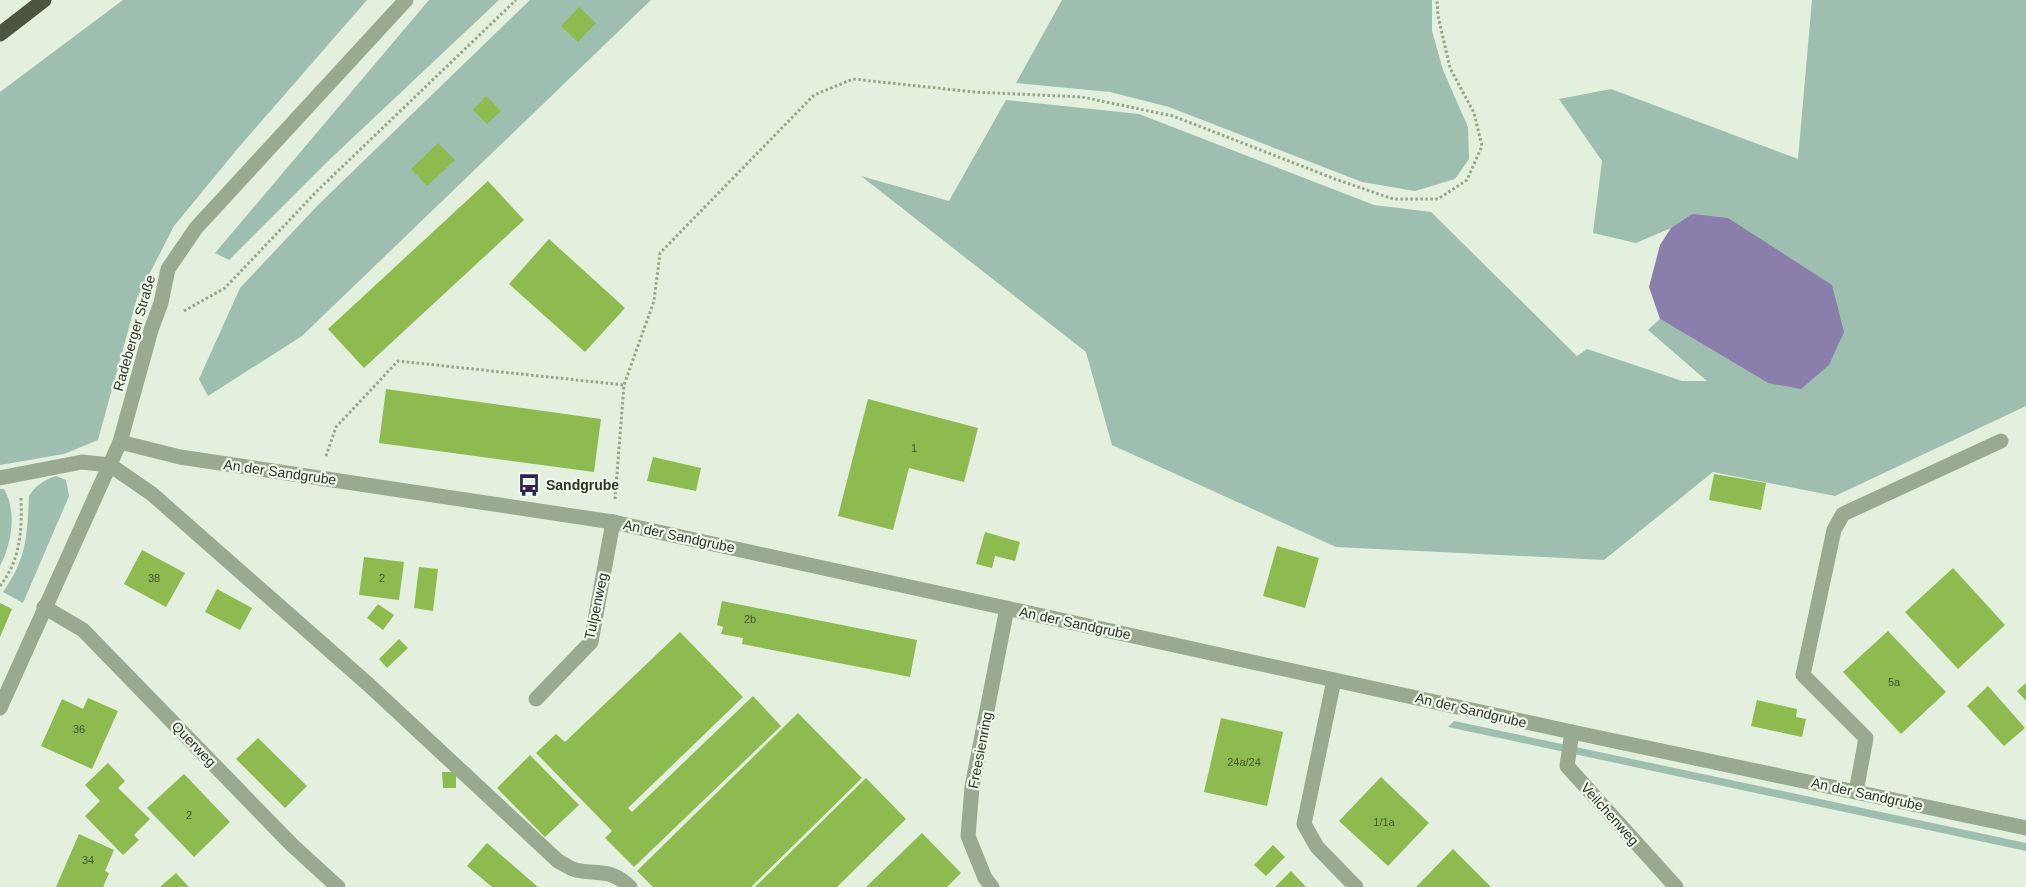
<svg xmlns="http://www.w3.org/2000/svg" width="2026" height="887" font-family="Arial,sans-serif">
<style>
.green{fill:#9ebeaf}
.water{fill:#897faa}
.building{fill:#8dbb50}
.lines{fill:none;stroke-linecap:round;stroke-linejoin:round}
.path{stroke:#95a689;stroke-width:3;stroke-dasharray:2.5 2.5;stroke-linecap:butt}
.lane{stroke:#99aa90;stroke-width:15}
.street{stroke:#99aa90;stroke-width:15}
.highway{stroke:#4b5541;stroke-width:15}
.labels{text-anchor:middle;stroke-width:4.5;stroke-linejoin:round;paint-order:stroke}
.number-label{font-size:11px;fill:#465633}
.street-label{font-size:14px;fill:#2f3529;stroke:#edf8e9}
.poi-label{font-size:14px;font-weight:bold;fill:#2f3529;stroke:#edf8e9;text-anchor:start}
</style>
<rect width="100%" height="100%" fill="#e2f0dd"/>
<g class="green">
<path d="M123,0H367L239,147L174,226L137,298L98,440L64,454L0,465V92Z"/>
<path d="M429,0H499L326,163L229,260L215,253Z"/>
<path d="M530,0H651L302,336L208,396L199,379L240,288L318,205Z"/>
<path d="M1062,0H1432V31L1443,70L1468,127L1469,159L1455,179L1415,191L1362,182L1169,107L1110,92L1016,83Z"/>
<path d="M1812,0H2026V406L1835,496L1713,472L1604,560L1336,547L1112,445L1086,352L861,176L949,201L1006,100L1139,114L1374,205L1431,212L1577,356L1587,349L1682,381H1707L1648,330L1660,319L1768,383L1692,214L1671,228L1636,243L1593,233L1602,161L1559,99L1611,89L1798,159Z"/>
<path d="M56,476L66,480L69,496L23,603L3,592C27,558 27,536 29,496C36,485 44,480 56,476Z"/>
<path d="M0,489H4C17,511 12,543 0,566Z"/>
<path d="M1454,721L2026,843V851L1448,727Z"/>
</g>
<path class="water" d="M1692,214L1728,218L1832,285L1844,332L1829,365L1801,389L1768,383L1660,319L1649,287L1660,245L1671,228Z"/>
<g class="building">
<path d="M579,7L596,23L578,42L561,26Z"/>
<path d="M486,96L501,111L487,124L473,110Z"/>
<path d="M438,143L455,160L427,186L411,169Z"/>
<path d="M488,181L524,220L364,368L328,329Z"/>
<path d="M549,239L625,308L585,352L509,284Z"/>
<path d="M386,389L601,419L594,472L379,443Z"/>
<path d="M868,399L978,428L964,482L909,468L893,530L838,516Z"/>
<path d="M653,457L701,468L696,491L647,481Z"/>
<path d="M1714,474L1766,483L1761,510L1709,500Z"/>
<path d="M985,532L1020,542L1015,561L995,556L992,568L976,564Z"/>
<path d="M1277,546L1319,558L1305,608L1263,596Z"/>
<path d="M142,550L185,573L166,607L124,584Z"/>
<path d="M364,557L404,562L399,600L359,595Z"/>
<path d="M419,567L438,569L433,611L414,608Z"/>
<path d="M1953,568L2005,625L1958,669L1905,612Z"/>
<path d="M217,589L252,608L240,630L205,612Z"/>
<path d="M722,601L917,640L910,677L742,644L743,638L721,634L723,627L717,625Z"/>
<path d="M0,603L12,609L0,637Z"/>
<path d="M378,604L394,615L383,630L367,618Z"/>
<path d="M1888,631L1946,692L1901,734L1843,672Z"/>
<path d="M680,632L743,697L628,808L632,812L753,696L781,726L634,867L605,838L612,831L536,753L556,734L565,742Z"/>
<path d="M399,639L408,648L387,668L379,659Z"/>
<path d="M2026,683V701L2017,691Z"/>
<path d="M1988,686L2025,728L2004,746L1967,706Z"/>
<path d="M88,698L118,711L92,769L41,746L62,699L83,709Z"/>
<path d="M1757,700L1797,709L1796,717L1806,719L1802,737L1751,726Z"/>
<path d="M798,713L862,778L751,887H653L637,871Z"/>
<path d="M1221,718L1283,732L1267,806L1204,792Z"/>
<path d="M258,738L307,786L285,808L236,759Z"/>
<path d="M530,755L579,805L545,837L497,788Z"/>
<path d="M108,763L125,781L118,788L150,819L134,835L139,840L123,855L85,816L100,801L85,785Z"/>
<path d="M442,772H456V788H443Z"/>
<path d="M184,774L230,822L194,857L147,808Z"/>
<path d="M1381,777L1429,823L1388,866L1339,821Z"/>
<path d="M866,778L906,819L837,887H755Z"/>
<path d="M922,833L961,873L947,887H866Z"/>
<path d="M79,834L114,850L105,871L109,873L103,887H56Z"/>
<path d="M487,843L538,887H492L467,866Z"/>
<path d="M1273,845L1285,857L1266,876L1254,865Z"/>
<path d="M1453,849L1491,887H1416Z"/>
<path d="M1291,871L1306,887H1275Z"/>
<path d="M176,873L189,887H160Z"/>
</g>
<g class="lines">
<g class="path">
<path d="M184,311L225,288L319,189L516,0"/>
<path d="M326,456L336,427L398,361L624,385"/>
<path d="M615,499L624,385L654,301L660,253L814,95L853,79L974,92L1082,97L1173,116L1335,179L1393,199H1438L1467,180L1482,146L1474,113L1450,68L1438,16L1437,0"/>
<path d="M0,586C21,559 22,530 21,497"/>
</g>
<g class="lane">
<path d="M0,478L82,462L110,465L152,494L369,685L558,861C564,864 570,869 576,870C599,875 611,868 630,887"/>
<path d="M536,699L591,642L613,522"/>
<path d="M1572,732L1567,766L1676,887"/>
<path d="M1856,792L1866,738L1803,675L1834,530L1843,514L2001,441"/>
</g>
<g class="street">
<path d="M120,442L180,457L613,522L1572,732L2026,828"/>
<path d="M44,607L83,630L292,845L338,887"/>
<path d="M1334,680L1304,824L1317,847L1356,887"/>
<path d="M0,708L120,442L151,330L161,303L168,269L196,228L406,0"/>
<path d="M992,887L985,878L968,836L972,787L1007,608"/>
</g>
<path class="highway" d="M0,34L44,0"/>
</g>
<defs>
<symbol id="bus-bare" viewBox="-9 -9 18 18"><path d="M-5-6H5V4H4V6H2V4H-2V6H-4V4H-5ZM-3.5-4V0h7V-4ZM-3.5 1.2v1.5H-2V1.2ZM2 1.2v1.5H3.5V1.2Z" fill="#2e2253" stroke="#edf8e9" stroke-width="2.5" paint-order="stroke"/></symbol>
</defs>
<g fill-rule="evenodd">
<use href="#bus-bare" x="513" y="469" width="32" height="32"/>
</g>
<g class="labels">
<g class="number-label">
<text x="914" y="452">1</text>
<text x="154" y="582">38</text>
<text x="382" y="582">2</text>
<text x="750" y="623">2b</text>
<text x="1894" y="686">5a</text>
<text x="79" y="733">36</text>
<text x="1244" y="766">24a/24</text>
<text x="189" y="819">2</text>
<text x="1384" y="826">1/1a</text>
<text x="88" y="864">34</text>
</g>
<g class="street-label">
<text transform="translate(134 333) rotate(-74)" y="5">Radeberger Straße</text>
<text transform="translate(280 472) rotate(8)" y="5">An der Sandgrube</text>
<text transform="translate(679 536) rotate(12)" y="5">An der Sandgrube</text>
<text transform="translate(596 606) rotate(-78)" y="5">Tulpenweg</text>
<text transform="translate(1075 623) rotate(12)" y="5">An der Sandgrube</text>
<text transform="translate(1471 710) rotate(13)" y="5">An der Sandgrube</text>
<text transform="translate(194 744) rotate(46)" y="5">Querweg</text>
<text transform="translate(980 750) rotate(-79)" y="5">Freesienring</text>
<text transform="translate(1867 794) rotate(12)" y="5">An der Sandgrube</text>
<text transform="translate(1610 814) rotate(48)" y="5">Veilchenweg</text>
</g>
<g class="poi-label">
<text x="546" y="490">Sandgrube</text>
</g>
</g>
</svg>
